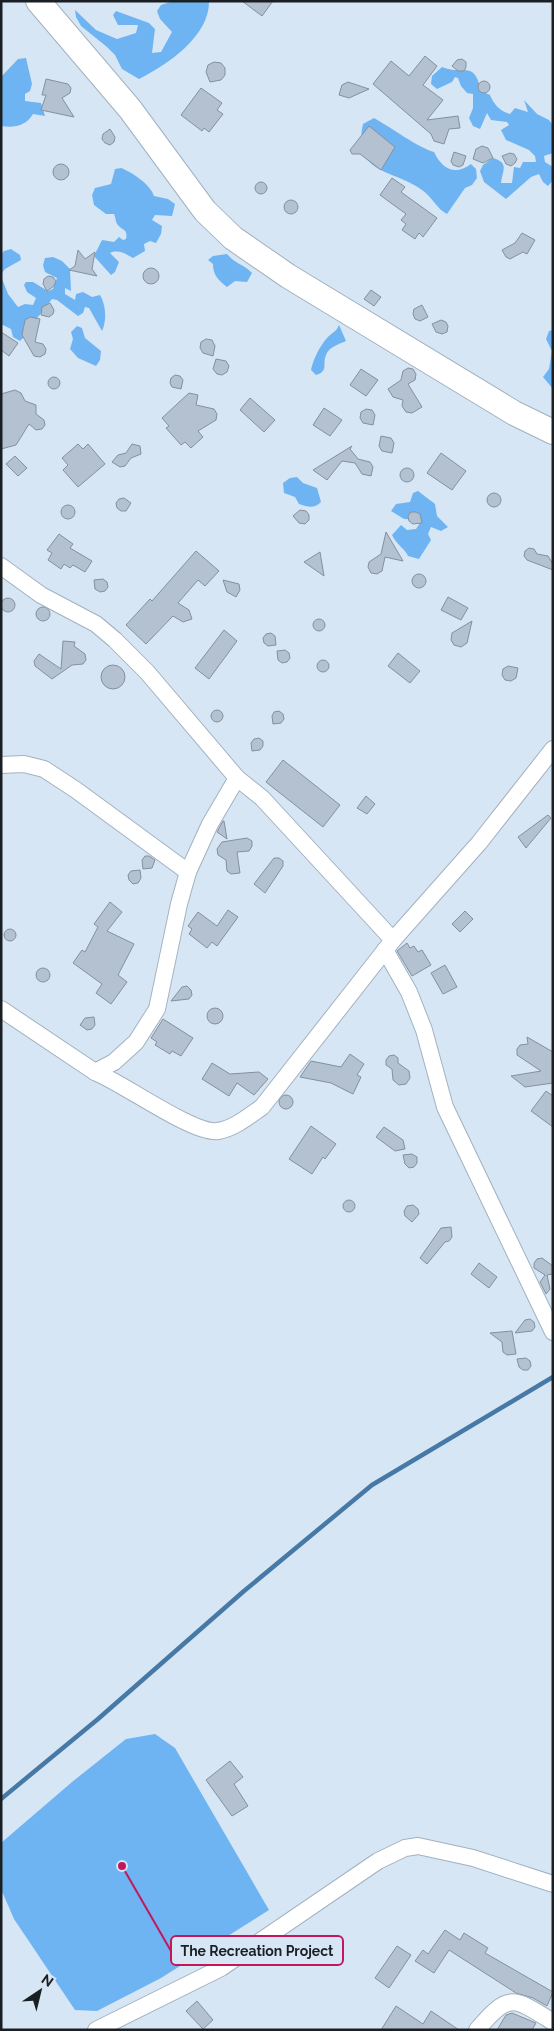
<svg xmlns="http://www.w3.org/2000/svg" width="554" height="2031" font-family="Raleway,sans-serif">
<style>
.forest{fill:#6eb4f3}
.lines{fill:none;stroke-linecap:round;stroke-linejoin:round}
.stream{stroke:#4679a5;stroke-width:4.5}
.building{fill:#b3c1d0;stroke:#83919f}
.street-casing{stroke:#a2b1bf;stroke-width:18}
.secondary-casing{stroke:#a2b1bf;stroke-width:26}
.street{stroke:#fff;stroke-width:16}
.secondary{stroke:#fff;stroke-width:24}
.leader{fill:none;stroke:#c2185b;stroke-width:2}
.callout-dot{fill:#c2185b;stroke:#d7e6f5;stroke-width:2}
.callout{fill:#d7e6f5;stroke:#c2185b;stroke-width:2}
.callout-label{font-size:14px;text-anchor:middle;font-weight:bold;fill:#1a1f24}
</style>
<rect width="100%" height="100%" fill="#d7e6f5"/>
<g class="forest">
<path d="M173,1H209C210,36 167,65 139,79L122,69L115,55L107,47L81,26L76,17L75,10L96,30L117,39L136,33L138,25H118L113,15L116,11L149,23L155,29L152,53L161,52L172,32L160,19L157,11L161,5Z"/>
<path d="M26,58L32,84L30,91L25,94V101L41,103L45,116L33,114C26,126 14,128 1,126V77L18,59Z"/>
<path d="M442,67C464,76 474,59 481,91L490,95C494,105 500,111 510,114L515,108L528,112L524,100L537,114L549,120L553,125V153L544,156L545,162L553,167V180L548,186L543,182L539,174L531,177L506,199L484,182L480,171L483,165L493,158C510,163 502,171 501,183H512L514,167L520,168L523,162H536L535,156L529,150L506,140L501,130L509,125L507,122L491,120L487,113L480,129L473,126L469,118L473,108V94L467,93L461,86L458,78L455,77L452,82L437,89L431,84L432,76Z"/>
<path d="M374,118C392,128 417,147 434,152C442,169 455,176 471,164L476,169L477,178L472,185L465,188L447,214C437,209 432,197 422,190C394,169 352,175 363,124Z"/>
<path d="M121,168C132,172 151,185 154,196L168,199L175,204L172,216L155,215L152,220L162,226L161,234L156,243L150,241L144,244L145,251L133,258C126,254 118,249 110,253L119,262L115,272L111,275L94,256L102,240L114,242L119,237L123,240L126,239C128,229 123,231 118,225C115,222 116,218 114,214H106L94,205L92,195L95,188L111,184L115,169Z"/>
<path d="M11,249L20,255L21,260L5,269L1,274V255L4,251Z"/>
<path d="M227,254C235,264 244,264 252,273L247,282L235,281L227,287C218,280 213,275 213,264L208,260L213,256Z"/>
<path d="M53,257L62,261L70,269L71,291L65,288V294L75,300L76,294L83,292L92,297L100,295C106,305 107,321 102,331L89,308L85,307L83,313L78,316L57,300L52,299L34,322L23,326L24,337L20,341L13,337L11,329L1,324V276L8,294L18,307L25,304L33,305L36,298L27,292L24,285L26,282H33L48,291L53,289L57,278L45,272L43,265L45,258Z"/>
<path d="M339,325L346,341C339,344 329,347 326,355C322,365 329,371 316,375L311,370C313,360 320,345 328,337C333,332 336,332 339,325Z"/>
<path d="M77,326L82,328L85,338L101,351L100,360L96,366L78,358L70,349L73,339L71,332Z"/>
<path d="M553,330V389L543,377L549,369L552,351L546,339L549,331Z"/>
<path d="M297,477L303,483L317,488L321,502C314,509 308,507 299,504L295,497L284,493L283,483L290,478Z"/>
<path d="M418,491L435,504L437,516L448,527L441,531L431,527L428,534L431,540L419,559L408,556C406,550 396,544 392,535L401,525L407,530L416,529L422,520L404,519L391,511L396,504L410,502L413,493Z"/>
<path d="M155,1734L175,1748L269,1910L161,1978L97,2011L75,2010L14,1919L1,1889V1843L72,1782L126,1739Z"/>
</g>
<g class="lines">
<path class="stream" d="M1,1799L98,1719L244,1591L372,1485L553,1377"/>
</g>
<g class="building">
<path d="M242,1H273L262,16Z"/>
<path d="M425,56L437,66L423,85L443,100L427,120L458,116L460,128L449,129L444,144L434,141L431,134L373,84L391,61L409,76Z"/>
<path d="M462,59L466,62V67L464,71H458L452,66L457,60Z"/>
<path d="M214,62L221,63L225,68V75L221,80L210,82L206,72L208,65Z"/>
<path d="M46,79L68,84L71,88L70,93L62,98L74,117L41,110L46,95H42Z"/>
<circle cx="484" cy="87" r="6"/>
<path d="M348,82L369,89L349,98L339,95L342,85Z"/>
<path d="M201,88L222,103L217,110L223,114L209,132L204,128L202,131L181,115Z"/>
<path d="M369,126L395,147L381,170L360,154H352L350,150Z"/>
<path d="M110,129L115,137L114,142L110,145L105,143L102,139L103,134Z"/>
<path d="M482,146L488,148L493,158L483,163L473,159L476,149Z"/>
<path d="M454,152L466,156L463,165L459,167L453,165L451,161Z"/>
<path d="M510,153L514,154L517,159L515,163L511,166L506,164L502,156Z"/>
<circle cx="61" cy="172" r="8"/>
<path d="M392,178L405,187L401,192L437,218L423,237L419,233L415,239L402,230L406,224L401,220L406,214L380,195Z"/>
<circle cx="261" cy="188" r="6"/>
<circle cx="291" cy="207" r="7"/>
<path d="M522,233L535,240L527,254L523,252L510,259L506,257L502,250L515,243Z"/>
<path d="M78,250L85,259L95,252L92,269L97,276L69,270L75,266Z"/>
<circle cx="151" cy="276" r="8"/>
<path d="M48,276L53,277L56,281L54,286L47,291L43,284L44,279Z"/>
<path d="M371,290L381,297L374,306L364,299Z"/>
<path d="M50,303L54,310L53,314L49,317L41,315L42,307Z"/>
<path d="M422,305L428,317L420,321L415,319L413,314L414,309Z"/>
<path d="M30,317L40,319L35,342L43,344L46,349L45,354L40,357L34,356L22,335L25,320Z"/>
<path d="M441,320L446,322L448,326L447,332L442,334L436,332L432,324Z"/>
<path d="M1,332L18,343L9,356L1,350Z"/>
<path d="M206,339L212,340L215,346L213,356L203,353L200,348L201,342Z"/>
<path d="M216,359L226,361L229,366L227,372L222,375L217,374L213,369Z"/>
<path d="M408,368L413,369L416,374L415,380L408,384L422,407L412,413L406,412L402,406L403,400L393,397L388,389L401,380L403,371Z"/>
<path d="M361,369L378,380L366,396L350,385Z"/>
<path d="M175,375L180,376L183,380L181,389L172,387L170,383L171,378Z"/>
<circle cx="54" cy="383" r="6"/>
<path d="M15,390L21,393L25,401L36,405V414L44,420L45,425L42,429L36,430L29,424L16,445L1,449V394Z"/>
<path d="M189,393L198,395L196,405L214,409L217,414L216,420L198,431L203,437L191,448L185,442L181,445L166,428L169,426L162,418Z"/>
<path d="M250,398L275,420L264,432L240,410Z"/>
<path d="M324,408L342,420L330,436L313,425Z"/>
<path d="M366,409L372,410L375,415L373,425L363,423L360,418L361,412Z"/>
<path d="M381,436L391,438L394,443L392,453L382,451L379,446Z"/>
<path d="M78,444L83,449L88,444L105,464L78,487L63,470L68,465L62,458Z"/>
<path d="M132,444L140,446L141,454L131,458L125,466L120,467L112,462L118,455L126,453Z"/>
<path d="M352,446L350,449L358,459L370,462L373,467L371,476L362,474L355,463L342,461L327,480L313,470Z"/>
<path d="M441,453L466,471L452,490L427,473Z"/>
<path d="M15,456L27,468L18,476L6,464Z"/>
<circle cx="407" cy="475" r="7"/>
<circle cx="494" cy="500" r="7"/>
<path d="M124,498L131,503L126,511H121L117,508L116,503L119,499Z"/>
<circle cx="68" cy="512" r="7"/>
<path d="M300,510L306,511L309,515V520L305,524L299,523L293,516Z"/>
<path d="M411,512H416L420,514L422,523L413,524L409,521L408,516Z"/>
<path d="M386,532L403,561L385,557L382,571L377,574L371,573L368,567L369,562L381,554Z"/>
<path d="M59,534L73,544L70,548L92,561L85,572L73,565L70,568L64,564L61,569L48,560L52,553L47,550Z"/>
<path d="M529,548L534,549L537,554L548,556L553,564V570L527,560L524,556L525,551Z"/>
<path d="M196,551L219,571L205,586L198,580L178,603L189,610L192,619L183,622L173,616L146,644L126,625L150,599L152,601Z"/>
<path d="M320,552L324,576L304,562Z"/>
<circle cx="419" cy="581" r="7"/>
<path d="M103,579L107,582L108,587L105,591L100,592L95,589L94,580Z"/>
<path d="M223,580L239,584L240,590L236,597L227,592Z"/>
<path d="M448,597L468,608L461,620L441,610Z"/>
<circle cx="8" cy="605" r="7"/>
<circle cx="43" cy="614" r="7"/>
<circle cx="319" cy="625" r="6"/>
<path d="M472,621L467,643L461,647L454,645L451,640L452,633Z"/>
<path d="M224,630L237,641L209,679L195,668Z"/>
<path d="M271,633L275,636L276,645L268,646L264,643L263,638L266,634Z"/>
<path d="M63,641L75,642L74,646L85,654L86,660L83,664L72,665L52,679L35,666L34,661L39,654L61,669Z"/>
<path d="M285,650L289,653L290,658L287,662L282,663L278,660L277,651Z"/>
<path d="M398,653L420,671L410,683L388,666Z"/>
<circle cx="323" cy="666" r="6"/>
<circle cx="113" cy="677" r="12"/>
<path d="M508,666L518,668L516,678L511,681L505,680L502,675L503,669Z"/>
<circle cx="217" cy="716" r="6"/>
<path d="M279,711L283,714L284,719L281,723L273,724L272,716L274,712Z"/>
<path d="M259,738L263,741V746L260,750L252,751L251,743L254,739Z"/>
<path d="M283,760L340,805L323,827L266,782Z"/>
<path d="M366,796L375,804L367,814L357,808Z"/>
<path d="M548,815L551,818L526,848L518,837Z"/>
<path d="M223,821H224L227,839L217,832Z"/>
<path d="M247,838L252,841V846L249,851L237,852L240,873L231,874L227,871L226,860L218,855L217,849L222,842Z"/>
<path d="M145,856H149L155,860L152,868L143,869L142,860Z"/>
<path d="M274,858H279L283,861V866L265,893L254,884Z"/>
<path d="M140,870L141,878L138,883L133,884L129,880L128,875L131,871Z"/>
<path d="M110,902L122,912L107,931L134,944L118,975L127,982L111,1004L96,993L102,984L73,963L82,950L85,952L98,927L94,924Z"/>
<path d="M228,910L238,917L217,946L212,942L207,948L189,934L192,929L188,926L198,912L217,926Z"/>
<path d="M465,911L473,919L460,932L452,924Z"/>
<circle cx="10" cy="935" r="6"/>
<path d="M407,943L410,948L414,946L418,952L422,950L431,965L412,976L397,951Z"/>
<path d="M445,965L457,987L443,994L431,973Z"/>
<circle cx="43" cy="975" r="7"/>
<path d="M187,986L191,990L192,995L189,999L171,1001L182,987Z"/>
<circle cx="215" cy="1016" r="8"/>
<path d="M94,1017L95,1025L92,1029L87,1030L80,1025L85,1018Z"/>
<path d="M163,1019L193,1038L181,1056L172,1051L170,1054L155,1045L157,1042L151,1038Z"/>
<path d="M527,1037L553,1052V1083L525,1087L511,1076L541,1071L517,1055V1049L520,1045L528,1044Z"/>
<path d="M350,1054L364,1064L357,1075L361,1077L353,1094L331,1083L300,1077L311,1061L341,1067Z"/>
<path d="M394,1055L398,1058V1063L409,1071L410,1078L406,1084L399,1085L393,1080L392,1069L386,1065V1060L389,1056Z"/>
<path d="M212,1063L230,1074L259,1072L268,1079L254,1095L237,1083L229,1096L202,1079Z"/>
<path d="M546,1091L553,1096V1127L531,1111Z"/>
<circle cx="286" cy="1102" r="7"/>
<path d="M311,1126L336,1144L325,1159L323,1157L312,1174L289,1159Z"/>
<path d="M384,1127L403,1140L405,1149L395,1151L376,1137Z"/>
<path d="M412,1154L417,1157V1163L414,1167L409,1168L405,1164L403,1155Z"/>
<circle cx="349" cy="1206" r="6"/>
<path d="M413,1205L418,1209L419,1214L412,1222L405,1216L404,1211L407,1206Z"/>
<path d="M451,1227L452,1237L449,1241L445,1242L427,1264L420,1258L441,1228Z"/>
<path d="M542,1258L553,1266V1274L547,1275L550,1289L546,1294L540,1282L545,1275L534,1268V1263L537,1259Z"/>
<path d="M479,1263L497,1277L489,1288L471,1274Z"/>
<path d="M530,1319L534,1322L535,1327L532,1331L515,1333L525,1320Z"/>
<path d="M512,1331L516,1354L507,1355L503,1352L502,1342L490,1333Z"/>
<path d="M526,1358L530,1361L531,1366L528,1370H523L519,1367L517,1359Z"/>
<path d="M230,1761L243,1777L234,1784L248,1806L232,1816L206,1780Z"/>
<path d="M445,1930L460,1940L464,1933L488,1948L485,1953L553,1992L547,2006L533,1998L516,1993L449,1950L434,1973L415,1961L423,1950L428,1954Z"/>
<path d="M397,1946L411,1955L389,1988L375,1978Z"/>
<path d="M197,2001L213,2020L203,2029L186,2011Z"/>
<path d="M396,2006L423,2024L431,2011L459,2030H381Z"/>
<path d="M512,2013L536,2023L532,2030H497L506,2015Z"/>
</g>
<g class="lines">
<defs>
<g id="street">
<path d="M1,566L41,595L96,624L115,640L147,672L237,778L210,824L188,872L179,904L157,1009L136,1042L114,1062L95,1072"/>
<path d="M1,765L24,764L44,769L76,790L188,872"/>
<path d="M237,778L262,798L393,940"/>
<path d="M385,950L409,992L424,1030L445,1107L553,1332"/>
<path d="M1,1009L95,1072C123,1083 194,1135 218,1131C235,1128 249,1116 262,1107L393,940L479,843L553,749"/>
<path d="M96,2030L221,1968L378,1861L405,1848L418,1846L473,1858L553,1884"/>
<path d="M477,2030C509,1992 513,1997 553,2022"/>
</g>
<path id="secondary" d="M38,1L130,109L205,211L233,238L288,276L514,413L553,432"/>
</defs>
<use href="#street" class="street-casing"/>
<use href="#secondary" class="secondary-casing"/>
<use href="#street" class="street"/>
<use href="#secondary" class="secondary"/>
</g>
<path class="leader" d="M122 1866L171 1951"/>
<circle class="callout-dot" cx="122" cy="1866" r="5"/>
<rect class="callout" x="171" y="1936" width="172" height="29" rx="5"/>
<g class="callout-label">
<text x="257" y="1956">The Recreation Project</text>
</g>
<rect width="554" height="2031" fill="none" stroke="#1a1f24" stroke-width="5"/>
<g transform="translate(40 1991) rotate(35)" stroke="#d7e6f5" stroke-width="4" paint-order="stroke">
<path d="M0-4L9 19L0 12L-9 19Z" fill="#1a1f24"/>
<text y="-8" font-size="14" font-weight="bold" text-anchor="middle" fill="#1a1f24">N</text>
</g>
</svg>
